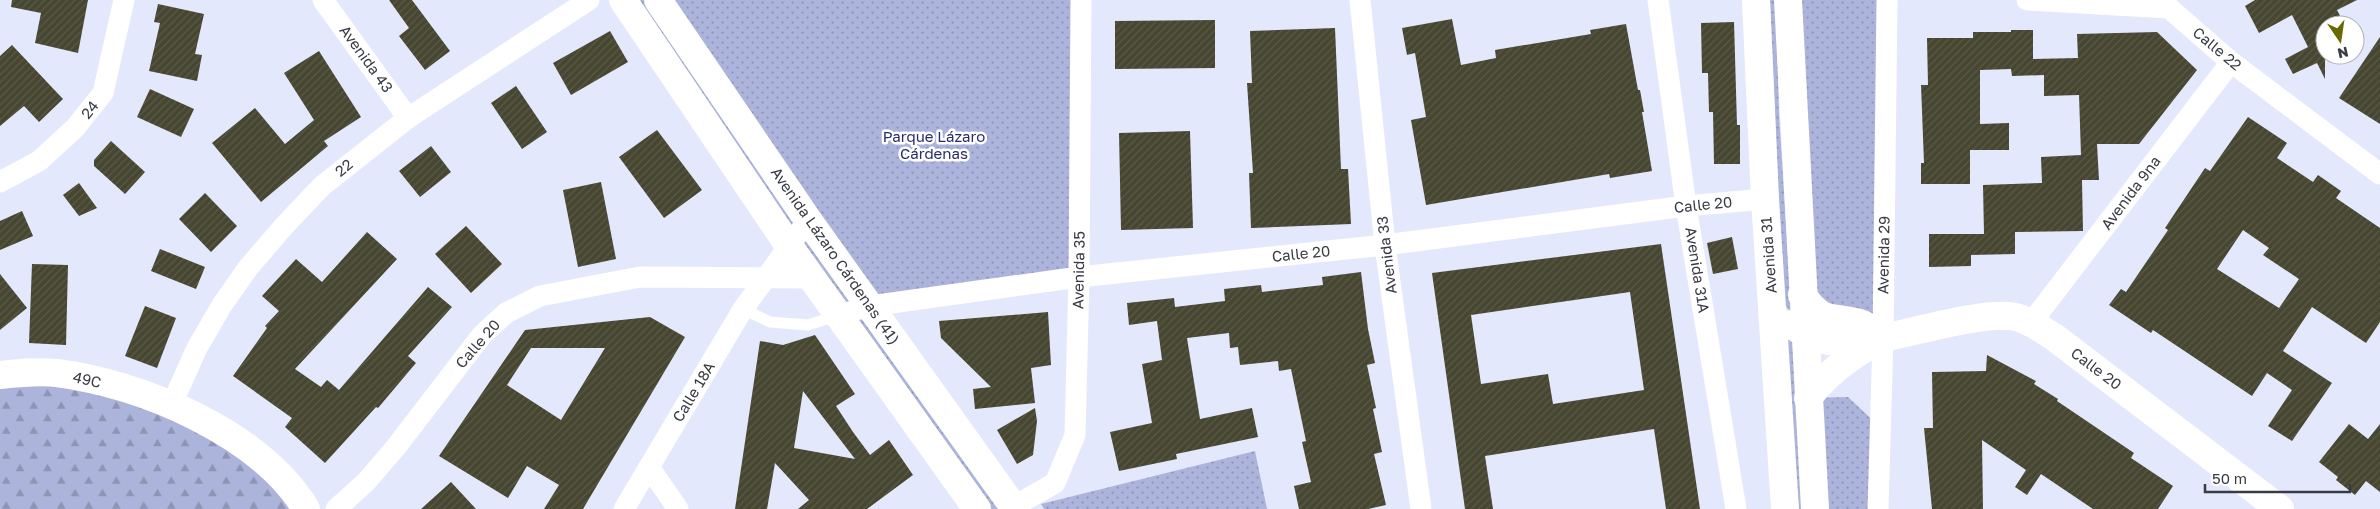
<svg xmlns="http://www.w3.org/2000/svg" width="2380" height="509" font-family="'Golos Text',sans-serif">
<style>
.green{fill:url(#green-dots)}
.forest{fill:url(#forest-firs)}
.building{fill:url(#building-hatch);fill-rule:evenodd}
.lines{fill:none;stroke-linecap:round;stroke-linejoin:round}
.lane{stroke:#fff;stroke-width:11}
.street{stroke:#fff;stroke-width:21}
.secondary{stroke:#fff;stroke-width:28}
.primary{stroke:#fff;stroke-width:28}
.labels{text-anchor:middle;stroke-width:5;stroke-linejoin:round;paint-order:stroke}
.street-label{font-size:15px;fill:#3a3c45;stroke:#fff}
.park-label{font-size:15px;fill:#292c6b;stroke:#fff}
</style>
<defs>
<pattern id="green-dots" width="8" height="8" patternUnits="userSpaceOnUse" patternTransform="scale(1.25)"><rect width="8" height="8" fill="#adb4dc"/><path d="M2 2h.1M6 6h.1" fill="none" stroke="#8e94b4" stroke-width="1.8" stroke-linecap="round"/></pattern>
<pattern id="forest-firs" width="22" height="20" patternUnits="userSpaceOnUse" patternTransform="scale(1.25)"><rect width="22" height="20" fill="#adb4dc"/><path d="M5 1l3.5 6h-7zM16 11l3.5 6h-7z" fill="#8e94b4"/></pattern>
<pattern id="building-hatch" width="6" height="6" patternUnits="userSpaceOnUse" patternTransform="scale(1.25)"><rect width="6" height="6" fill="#464631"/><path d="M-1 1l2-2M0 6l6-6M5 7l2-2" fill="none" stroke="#595948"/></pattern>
</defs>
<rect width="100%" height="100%" fill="#e4e8fc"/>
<g class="green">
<path d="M614,0H1081L1079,277L870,306L1015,509H977Z"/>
<path d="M1770,0H1776L1779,114L1792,314L1783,302Z"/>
<path d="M1788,0H1887L1883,338L1822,340Z"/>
<path d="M1784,326L1793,332L1804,509H1796Z"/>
<path d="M1848,397L1880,427L1878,509H1815L1808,398Z"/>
<path d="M1255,451L1267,509H1044L1041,504Z"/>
</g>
<path class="forest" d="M25,373L185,412L306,509H0V375Z"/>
<g class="building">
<path d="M12,0H88L78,53L35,43L41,13L11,7Z"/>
<path d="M389,0H412L450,51L425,70L399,36L409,28Z"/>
<path d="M2255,0H2357L2337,10L2345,25H2325V79L2317,63L2293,74L2285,59L2308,47L2292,15L2259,33L2245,6Z"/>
<path d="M158,4L204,14L195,54L202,55L197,81L149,71L160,23L154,22Z"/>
<path d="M1452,19L1461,65L1496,58L1495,50L1591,34L1590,30L1626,24L1638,90H1640L1644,112H1642L1652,171L1610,178L1609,174L1426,205L1411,120L1426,117L1415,53L1407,55L1402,28Z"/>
<path d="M1215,20V68L1115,69V21Z"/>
<path d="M1734,22L1737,125H1740V164H1714L1713,112H1709L1708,73H1702L1701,23Z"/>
<path d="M1335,28L1341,169H1348L1351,224L1251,228L1249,173H1253L1247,83H1252L1250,31Z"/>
<path d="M2011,30H2033V59L2078,58L2077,34L2157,32L2197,70L2139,144H2097L2099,180H2082L2083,231L2015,232V254L1971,255V266L1929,267V234H1984L1983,185L2042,183L2041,157L2081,155L2079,95L2044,96V75L2012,76L2011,69L1980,70V124L2009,123V150H1970V184H1921V163H1924L1921,85H1928L1927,38H1973V32H2011Z"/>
<path d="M610,31L628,62L571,95L553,63Z"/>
<path d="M2380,37V124L2339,98Z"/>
<path d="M12,45L63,99L39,122L24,106L0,126V56Z"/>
<path d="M319,51L361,117L324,141L328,146L261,202L212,143L255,108L285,144L314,120L284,73Z"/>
<path d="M516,86L547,132L522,149L491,103Z"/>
<path d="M150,89L194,109L181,137L137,117Z"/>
<path d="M2248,117L2287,143L2277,158L2313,182L2318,175L2341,191L2336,198L2380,228V322L2366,343L2312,307L2283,351L2332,383L2292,441L2268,426L2292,390L2267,373L2252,396L2153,330L2151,333L2109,305L2121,289L2126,292L2168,230L2165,228L2205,168L2210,171ZM2243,230L2269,248L2263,255L2299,279L2279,308L2217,269Z"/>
<path d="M657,130L702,190L664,218L619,157Z"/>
<path d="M1190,131L1193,228L1121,230L1119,133Z"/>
<path d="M111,141L145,172L125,194L94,166V160Z"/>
<path d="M431,146L451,172L420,197L399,171Z"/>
<path d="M601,182L616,259L578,267L563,190Z"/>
<path d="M79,183L97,208L79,216L63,195Z"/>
<path d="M205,193L237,226L211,252L179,219Z"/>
<path d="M22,211L33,236L0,250V221Z"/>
<path d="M466,226L502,264L471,293L435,254Z"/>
<path d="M367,232L397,259L295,369L321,387L327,380L339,390L428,287L452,307L408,356L416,363L378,408L376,407L325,463L285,427L292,418L233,376L267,328L265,326L279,311L262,296L296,259L322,282Z"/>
<path d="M1732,237L1738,269L1713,274L1707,243Z"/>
<path d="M1661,244L1700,509H1666L1654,429L1485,456L1493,509H1465L1432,273ZM1630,292L1644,390L1553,404L1548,374L1481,384L1471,315Z"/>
<path d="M160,249L205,267L196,289L151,271Z"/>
<path d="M32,264L68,265L66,345L29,343Z"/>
<path d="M1361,272L1368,329L1375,363L1367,365L1376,408L1373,409L1382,452L1374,454L1386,505L1368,509H1299L1294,486L1311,482L1302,442L1306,441L1291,369L1279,371L1278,361L1240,365L1238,347L1230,348L1229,333L1187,338L1200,419L1252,408L1258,437L1176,454L1177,459L1119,471L1110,432L1152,423L1142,364L1162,360L1157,321L1129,325L1127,303L1174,298L1175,307L1225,301L1224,289L1261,285L1262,292L1323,285L1322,277Z"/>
<path d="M0,274L27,308L0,330Z"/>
<path d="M145,306L176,318L157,368L125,356Z"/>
<path d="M1048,312L1051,365L1031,368L1035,403L975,409L973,389L991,387L941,338L939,321Z"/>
<path d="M650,317L685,337L583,509H544L559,485L527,466L508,498L439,456L525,330ZM531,348H605L561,420L507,385Z"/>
<path d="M815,335L855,394L836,406L853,432L870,455L889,440L913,475L867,509H798L809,500L775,463L767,509H735L760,341L783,345ZM803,391L855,459L794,448Z"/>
<path d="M1987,355L2036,381L2034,384L2058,399L2057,401L2134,453L2131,458L2173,486L2158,509H2093L2041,474L2027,495L2015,487L2026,470L1982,440L1983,509H1932L1924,428H1933L1932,372L1986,371Z"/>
<path d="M1035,408L1037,421L1033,455L1017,464L997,430Z"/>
<path d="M2349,424L2368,439L2380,424V492L2366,481L2355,495L2336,480L2338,477L2319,462Z"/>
<path d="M451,482L476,509H421Z"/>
</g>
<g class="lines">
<path class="lane" d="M743,309L770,322L808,325L839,315"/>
<g class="street">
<path d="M323,0L408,118"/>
<path d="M1360,0L1385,245L1421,509"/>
<path d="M1658,0L1686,206L1736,509"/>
<path d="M2027,0L2169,8L2231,62L2380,174"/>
<path d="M0,182L39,161L75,128L103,93L124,0"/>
<path d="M839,315L870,306L1079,277L1385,245L1686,206L1765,199"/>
<path d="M2031,323L2231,62"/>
<path d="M171,406L197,348L222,305L248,268L284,226L322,186L408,118L589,0"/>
<path d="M649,467L678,509"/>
<path d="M336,509L366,482L396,447L482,335L506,313L540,296L640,277L812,278"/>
<path d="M624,509L743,309L808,220"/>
<path d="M1009,509L1055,483L1075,435L1079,277L1081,0"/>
<path d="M1878,509L1883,338L1887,0"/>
</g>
<g class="secondary">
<path d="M623,0L789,246L977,509"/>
<path d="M658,0L808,220L1015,509"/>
<path d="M1883,338C1919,331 1974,314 2009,316C2025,317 2041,329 2054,337L2280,509"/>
<path d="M0,375C19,373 38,371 57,373C142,384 260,433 306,509"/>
</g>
<g class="primary">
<path d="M1756,0L1765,199L1785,509"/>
<path d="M1788,0L1815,509"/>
<path d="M1802,295C1826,326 1828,314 1860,323C1868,325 1876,333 1883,338"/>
<path d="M1792,324C1817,349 1851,341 1883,338"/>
<path d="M1808,398C1827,373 1850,356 1878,341"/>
</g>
</g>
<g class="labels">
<g class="street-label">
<text transform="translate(2217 49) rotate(40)" y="5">Calle 22</text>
<text transform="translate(366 59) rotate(54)" y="5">Avenida 43</text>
<text transform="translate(90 110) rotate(-52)" y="5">24</text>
<text transform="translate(344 168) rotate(-40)" y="5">22</text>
<text transform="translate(2131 193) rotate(-53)" y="5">Avenida 9na</text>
<text transform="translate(1703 205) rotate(-6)" y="5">Calle 20</text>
<text transform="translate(1301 254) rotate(-6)" y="5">Calle 20</text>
<text transform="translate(1387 255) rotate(-97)" y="5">Avenida 33</text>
<text transform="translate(1769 255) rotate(-94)" y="5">Avenida 31</text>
<text transform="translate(1884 255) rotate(-89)" y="5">Avenida 29</text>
<text transform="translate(835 256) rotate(55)" y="5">Avenida Lázaro Cárdenas (41)</text>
<text transform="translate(1079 270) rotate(-89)" y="5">Avenida 35</text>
<text transform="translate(1697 270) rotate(81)" y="5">Avenida 31A</text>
<text transform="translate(478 344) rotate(-49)" y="5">Calle 20</text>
<text transform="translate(2096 369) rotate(37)" y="5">Calle 20</text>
<text transform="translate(87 380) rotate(13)" y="5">49C</text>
<text transform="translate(694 392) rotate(-59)" y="5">Calle 18A</text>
</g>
<g class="park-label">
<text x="934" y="142">Parque Lázaro<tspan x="934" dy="17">Cárdenas</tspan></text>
</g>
</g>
<g transform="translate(2340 40) rotate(167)"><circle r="24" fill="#ffffff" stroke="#b0b1b5"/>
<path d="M0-4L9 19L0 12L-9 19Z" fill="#6a6803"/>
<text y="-8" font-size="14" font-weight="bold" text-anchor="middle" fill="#3a3c45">N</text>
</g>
<path d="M2205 484v8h145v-8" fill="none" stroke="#3a3c45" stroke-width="2.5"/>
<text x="2212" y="484" font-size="15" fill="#3a3c45" stroke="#ffffff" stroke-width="4" paint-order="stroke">50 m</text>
</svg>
